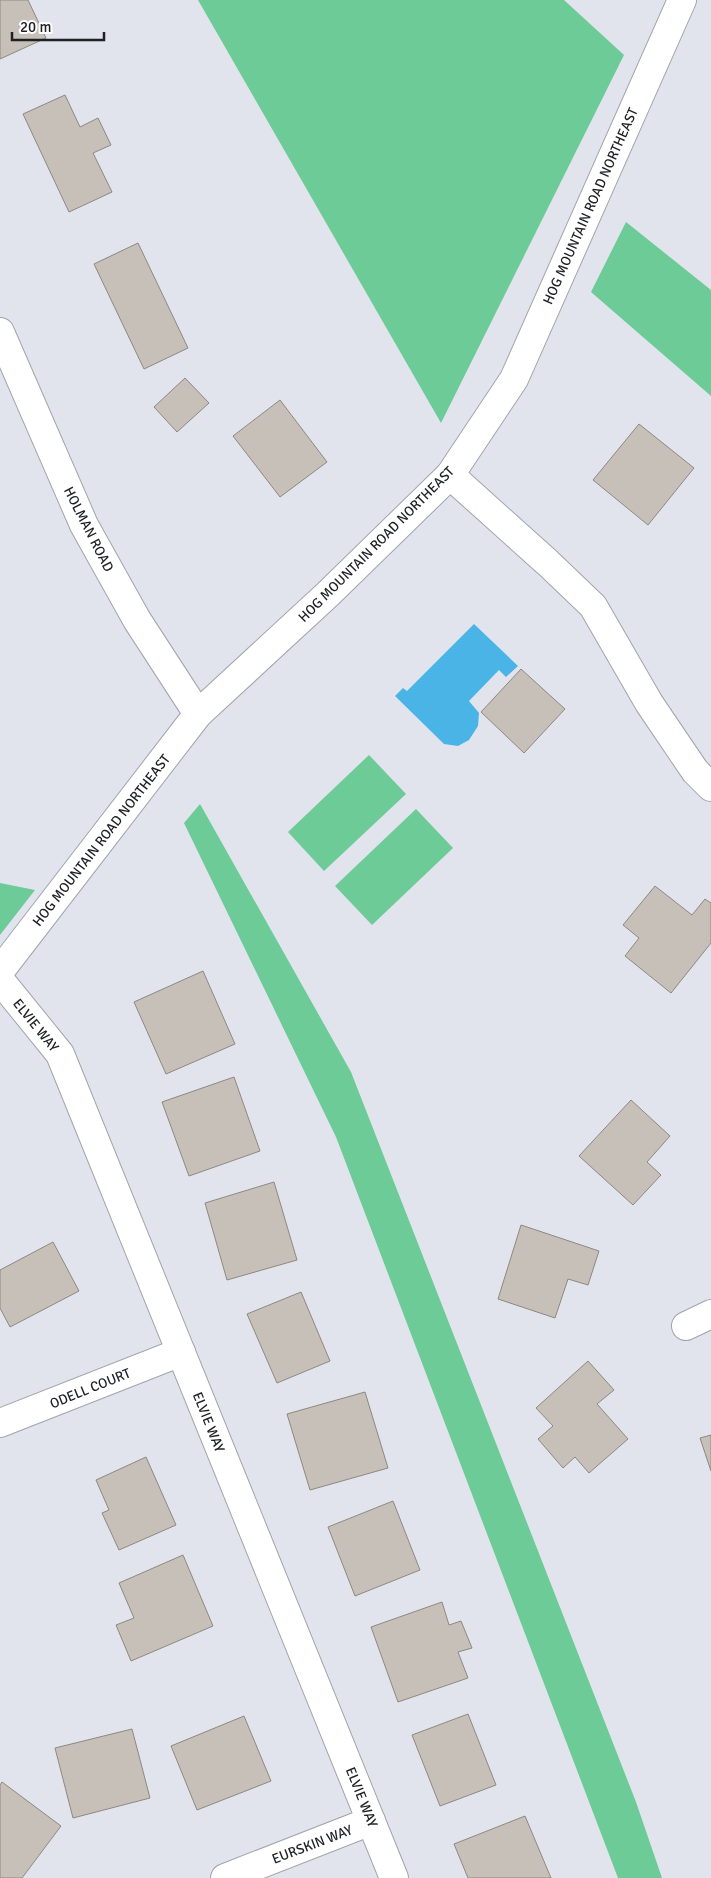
<svg xmlns="http://www.w3.org/2000/svg" width="711" height="1878" font-family="Signika,sans-serif">
<style>
.green{fill:#6ccb97}
.water{fill:#4bb4e6}
.building{fill:#c6c0b8;stroke:#8e8881}
.lines{fill:none;stroke-linecap:round;stroke-linejoin:round}
.minor-casing{stroke:#a1a4ac;stroke-width:30}
.minor{stroke:#fff;stroke-width:28}
.labels{text-anchor:middle;stroke-width:4;stroke-linejoin:round;paint-order:stroke}
.street-label{font-size:14px;fill:#1e2023;stroke:#fff}
</style>
<rect width="100%" height="100%" fill="#e1e4ed"/>
<g class="green">
<path d="M198,0H564L624,55L441,423Z"/>
<path d="M626,222L711,290V396L591,292Z"/>
<path d="M369,755L406,794L324,871L288,832Z"/>
<path d="M200,804L351,1072L636,1802L662,1878H618L336,1137L184,823Z"/>
<path d="M416,809L453,848L372,925L335,886Z"/>
<path d="M0,883L35,890L0,935Z"/>
</g>
<path class="water" d="M474,624L518,666L506,677L499,670L469,701L479,713L478,726L469,740L458,746L444,744L395,696L403,688L407,691Z"/>
<g class="building">
<path d="M0,0H28L46,38L0,59Z"/>
<path d="M65,95L80,127L98,118L111,145L93,153L112,192L69,212L23,114Z"/>
<path d="M138,243L188,348L144,369L94,264Z"/>
<path d="M185,378L209,403L177,432L154,407Z"/>
<path d="M280,400L327,462L280,497L233,436Z"/>
<path d="M639,424L694,468L648,525L593,480Z"/>
<path d="M521,669L565,709L524,753L481,712Z"/>
<path d="M655,886L692,915L705,899L711,903V943L671,993L625,956L639,938L623,925Z"/>
<path d="M203,971L235,1044L166,1074L134,1002Z"/>
<path d="M234,1077L260,1151L189,1176L162,1102Z"/>
<path d="M631,1100L670,1136L647,1162L661,1175L633,1205L579,1156Z"/>
<path d="M274,1182L297,1260L227,1280L205,1203Z"/>
<path d="M521,1225L599,1251L588,1285L568,1279L555,1318L498,1299Z"/>
<path d="M53,1242L79,1291L10,1327L0,1308V1270Z"/>
<path d="M301,1292L330,1361L277,1383L247,1314Z"/>
<path d="M588,1361L614,1390L597,1404L628,1439L589,1473L575,1457L563,1468L538,1439L553,1426L536,1408Z"/>
<path d="M365,1392L388,1468L310,1490L287,1414Z"/>
<path d="M711,1435V1471L700,1438Z"/>
<path d="M146,1457L176,1525L119,1550L102,1513L109,1510L96,1480Z"/>
<path d="M393,1501L420,1570L355,1596L328,1527Z"/>
<path d="M183,1555L213,1626L131,1661L116,1625L134,1618L119,1583Z"/>
<path d="M442,1602L449,1625L461,1621L472,1648L458,1652L468,1678L398,1702L371,1627Z"/>
<path d="M468,1714L496,1785L440,1806L412,1735Z"/>
<path d="M244,1716L271,1781L197,1810L171,1746Z"/>
<path d="M132,1729L150,1798L73,1818L55,1748Z"/>
<path d="M2,1782L61,1826L22,1878H0V1785Z"/>
<path d="M525,1816L551,1878H468L454,1844Z"/>
</g>
<g class="lines">
<defs>
<g id="minor">
<path d="M0,332L84,525L137,620L198,714"/>
<path d="M450,475L548,563L593,606L649,703L695,771L711,787"/>
<path d="M0,971L198,714L328,594L450,475L514,379L682,0"/>
<path d="M0,980L60,1054L394,1878"/>
<path d="M686,1326L711,1314"/>
<path d="M0,1423L181,1352"/>
<path d="M225,1878L371,1821"/>
</g>
</defs>
<use href="#minor" class="minor-casing"/>
<use href="#minor" class="minor"/>
</g>
<g class="labels">
<g class="street-label">
<text transform="translate(590 206) rotate(-66)" y="5">HOG MOUNTAIN ROAD NORTHEAST</text>
<text transform="translate(89 529) rotate(63)" y="5">HOLMAN ROAD</text>
<text transform="translate(376 544) rotate(-45)" y="5">HOG MOUNTAIN ROAD NORTHEAST</text>
<text transform="translate(101 840) rotate(-52)" y="5">HOG MOUNTAIN ROAD NORTHEAST</text>
<text transform="translate(36 1025) rotate(51)" y="5">ELVIE WAY</text>
<text transform="translate(90 1388) rotate(-22)" y="5">ODELL COURT</text>
<text transform="translate(209 1422) rotate(68)" y="5">ELVIE WAY</text>
<text transform="translate(362 1797) rotate(68)" y="5">ELVIE WAY</text>
<text transform="translate(312 1844) rotate(-21)" y="5">EURSKIN WAY</text>
</g>
</g>
<path d="M12 32v8h92v-8" fill="none" stroke="#1e2023" stroke-width="2.5"/>
<text x="20" y="32" font-size="15" fill="#1e2023" stroke="#ffffff" stroke-width="4" paint-order="stroke">20 m</text>
</svg>
